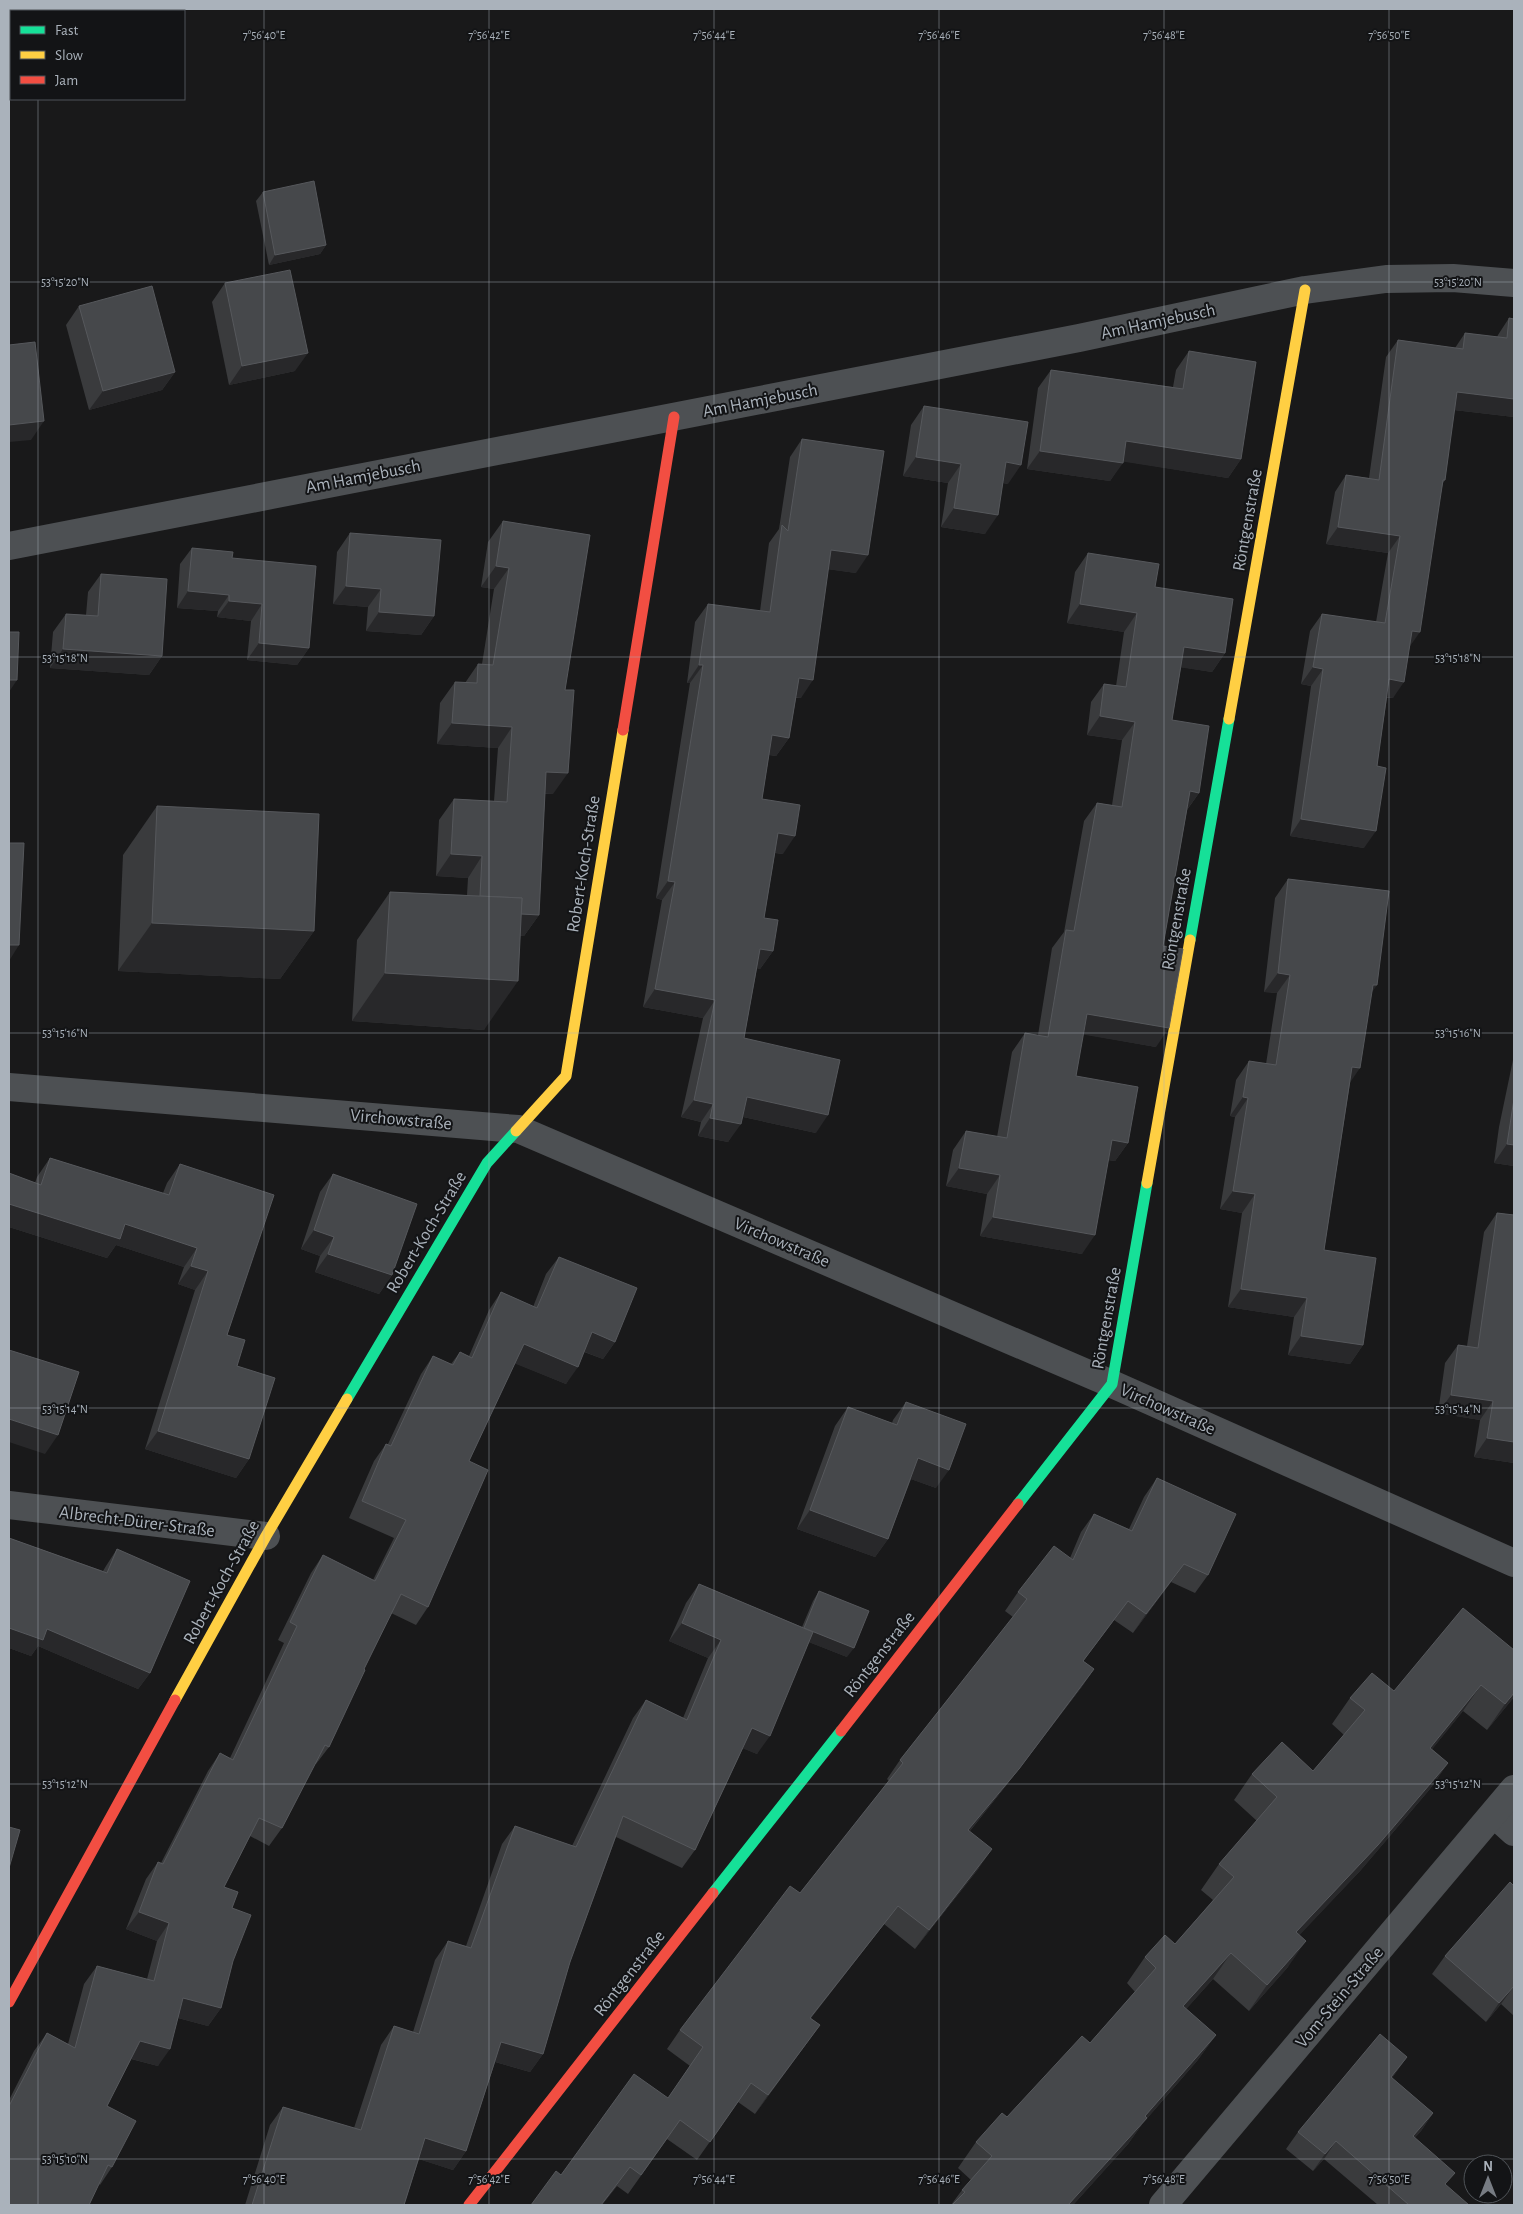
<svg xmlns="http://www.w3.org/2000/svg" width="1523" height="2214" font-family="'Alegreya Sans',sans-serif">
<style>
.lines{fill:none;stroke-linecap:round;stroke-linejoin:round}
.street{stroke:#4d5053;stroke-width:28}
.fast{stroke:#16e098;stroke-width:11}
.slow{stroke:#ffcf43;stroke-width:11}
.jam{stroke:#f24e42;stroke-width:11}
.wall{fill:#3a3b3d}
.shaded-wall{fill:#28282a}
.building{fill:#46484b;stroke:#56585c}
.ticks{fill:none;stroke:#aab2bb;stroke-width:1;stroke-opacity:0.45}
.labels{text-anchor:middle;stroke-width:4;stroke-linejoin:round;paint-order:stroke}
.street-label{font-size:18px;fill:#aab2bb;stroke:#131416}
.ticks-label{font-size:12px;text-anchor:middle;fill:#aab2bb;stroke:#131416;stroke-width:4;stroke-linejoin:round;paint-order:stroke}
</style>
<rect width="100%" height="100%" fill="#19191a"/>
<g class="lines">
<g class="street">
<path d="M9,546L1079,338L1305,290L1386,279L1453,278L1514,283"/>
<path d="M9,1087L518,1129L1112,1384L1514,1563"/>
<path d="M9,1505L266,1536"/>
<path d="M1494,1814L1514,1832"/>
<path d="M1163,2205L1514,1789"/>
</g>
<g class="fast">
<path d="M1190,940L1229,719"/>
<path d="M347,1399L487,1163L516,1131"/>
<path d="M1018,1504L1112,1384L1147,1183"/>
<path d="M713,1893L841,1731"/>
</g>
<g class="slow">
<path d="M1229,719L1305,290"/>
<path d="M516,1131L566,1076L623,730"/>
<path d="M1147,1183L1190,940"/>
<path d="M175,1700L266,1536L347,1399"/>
</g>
<g class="jam">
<path d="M623,730L674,417"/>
<path d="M841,1731L1018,1504"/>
<path d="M9,2002L175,1700"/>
<path d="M469,2205L713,1893"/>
</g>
</g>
<g class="wall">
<path d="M263,192L326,245L320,254L269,265L256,201Z"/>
<path d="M225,283L295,371L229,385L212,302Z"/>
<path d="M79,306L175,372L162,390L89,410L66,325Z"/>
<path d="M1509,318L1514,417L1454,410L1445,480L1443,483L1410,646L1393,698H1387L1364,848L1290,836L1311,686L1301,684L1310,631L1322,614L1376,622L1388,553L1326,544L1335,492L1346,475L1369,478L1386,357L1398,340L1455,348L1465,333L1497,337L1498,335Z"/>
<path d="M1189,351L1241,459L1228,478L1123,461L1110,481L1027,469L1038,388L1051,370L1173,387L1176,370Z"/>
<path d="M924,406L1008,484L1003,483L985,534L941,527L948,483L903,476L911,425Z"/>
<path d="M802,439L856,573L828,569L801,698H796L789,738L776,756L769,755L762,799L783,854L775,853L764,918L773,951L760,969L757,968L744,1038L816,1133L743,1117L728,1142L698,1136L701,1122L681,1117L703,1018L643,1007L662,900L656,898L690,683H687L695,622L708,604L760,611L769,543L779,529L790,457Z"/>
<path d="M503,521L565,690L553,794H545L539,915L524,936H520L484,1030L352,1021L357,940L390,892L467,895L468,878L436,876L439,820L454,799L494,801L498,748L437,744L440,703L455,682L465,683L478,664H482L494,589L481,587L488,542Z"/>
<path d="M350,533L434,616L421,635L366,631L368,607L333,604L337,552Z"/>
<path d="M192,548L232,558L309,648L297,665L247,660L251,621L217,617L218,611L177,608L180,564Z"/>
<path d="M1088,553L1155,587L1225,653L1212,672L1181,667L1172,720L1199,793L1187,810L1163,946L1156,1047L1083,1034L1076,1076L1128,1143L1115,1161L1108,1160L1082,1254L980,1236L987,1194L946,1186L953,1150L966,1131L997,1137L1012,1052L1025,1033L1038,1035L1052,948L1064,932L1084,821L1097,803L1112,805L1122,740L1087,735L1091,702L1104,684L1116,686L1124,632L1067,623L1075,572Z"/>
<path d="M101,574L162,656L149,675L50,668L53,632L66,614L86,615L88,592Z"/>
<path d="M157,806L314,931L280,979L118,971L123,855Z"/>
<path d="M1288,879L1371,993L1350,1083L1324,1250L1363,1345L1350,1364L1288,1355L1294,1317L1228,1307L1242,1213L1220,1209L1235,1117L1230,1116L1236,1080L1249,1061L1266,1064L1277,993L1264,992L1275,898Z"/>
<path d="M1514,1055V1166L1494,1163L1499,1127Z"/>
<path d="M50,1158L163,1193L167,1183L180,1164L237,1366L249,1459L236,1478L145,1449L195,1290L178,1284L184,1267L116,1245L107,1258L9,1227V1173L35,1183L37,1177Z"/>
<path d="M333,1174L392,1275L379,1294L315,1272L320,1256L301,1249L320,1192Z"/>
<path d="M1497,1213L1514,1215V1463L1474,1457L1480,1420L1438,1413L1445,1363L1458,1345L1467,1346L1484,1232Z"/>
<path d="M559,1257L615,1342L603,1359L584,1352L566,1384L515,1363L469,1461L428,1607L416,1625L391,1613L364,1669L329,1747L316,1764H315L282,1828L269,1846L250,1836L224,1887L232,1908L233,1961L221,2008L208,2026L178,2018L158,2066L131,2059L107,2106L112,2167L100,2185L99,2184L9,2205V2100L34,2051L47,2033L68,2044L84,1984L97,1966L147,1979L157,1941L126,1929L146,1879L158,1862L161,1863L208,1771L220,1753L230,1758L284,1643L278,1640L311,1573L323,1555L373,1580L394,1538L349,1518L374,1461L386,1444H388L421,1374L433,1356L451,1364L460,1352L469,1356L489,1310L501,1292L533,1307L546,1274Z"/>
<path d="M906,1402L936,1488L911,1479L888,1539L875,1557L797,1529L835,1426L848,1407L892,1423L893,1420Z"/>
<path d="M1157,1478L1208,1575L1195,1593L1171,1582L1133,1633L1114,1620L1083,1661L1094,1669L1081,1688L1005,1787L970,1831L979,1868L915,1949L884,1924L811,2018L820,2025L755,2114L738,2102L697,2160L667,2139L628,2194L617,2186L602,2205H531L561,2175L668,2098L690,2066L667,2049L680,2030L800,1893L889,1781L887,1779L900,1760L1013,1617L1005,1611L1018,1592L1070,1558L1081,1532L1094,1514L1129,1529L1144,1497Z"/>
<path d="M9,1538L103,1571L106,1566L117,1549L150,1673L138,1689L38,1646L31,1656L9,1648Z"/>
<path d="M699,1584L802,1627L813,1601L819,1591L847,1657L809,1642L757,1754L743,1748L695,1850L682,1868L616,1837L570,1962L543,2054L530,2072L495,2062L466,2151L453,2170L419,2159L404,2205H245L270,2125L283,2107L354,2128L381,2045L394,2026L413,2032L435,1960L448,1941L466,1946L502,1844L515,1826L572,1846L633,1718L646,1700L683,1718L708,1658L669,1641L686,1603Z"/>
<path d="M1514,1650V1697L1487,1730L1463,1711L1432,1749L1448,1763L1430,1789L1360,1871L1299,1935L1288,1967L1249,2011L1213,1979L1186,2009L1216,2035L1197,2061L1143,2123L1128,2144L1073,2205H951L962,2190L971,2180L958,2168L976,2142L1007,2117L1090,2043L1135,1992L1127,1983L1145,1957L1175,1944L1213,1900L1201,1890L1219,1864L1257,1821L1234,1800L1252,1774L1313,1771L1344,1735L1332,1724L1350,1698L1394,1691Z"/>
<path d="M1514,1886V2016L1501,2004L1486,2022L1432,1974L1445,1956Z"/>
<path d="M1407,2057L1392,2078L1433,2113L1421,2131L1414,2138L1446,2186L1469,2205H1378L1324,2159L1313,2171L1286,2149L1298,2132Z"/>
</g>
<g class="shaded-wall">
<path d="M326,245L320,254L269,265L275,255Z"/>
<path d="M308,353L295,371L229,385L242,366Z"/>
<path d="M175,372L162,390L89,410L103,391Z"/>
<path d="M1457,392L1514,399V417L1445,409Z"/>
<path d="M44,421L31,440L9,442V425Z"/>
<path d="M1126,441L1241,459L1228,478L1113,460Z"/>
<path d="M1040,451L1123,463L1110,481L1027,469Z"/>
<path d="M916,457L961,464L948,483L903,476Z"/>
<path d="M1006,462L1021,465L1008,484L993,481Z"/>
<path d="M954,508L998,515L985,534L941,527Z"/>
<path d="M1338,527L1400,536L1388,553L1326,544Z"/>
<path d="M831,550L868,555L856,573L818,568Z"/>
<path d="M496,566L509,568L494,589L481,587Z"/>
<path d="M346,586L381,589L368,607L333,604Z"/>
<path d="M188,591L229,595L218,611L177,608Z"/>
<path d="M229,601L262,604L251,621L217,617Z"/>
<path d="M1080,604L1137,613L1124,632L1067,623Z"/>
<path d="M379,612L434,616L421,635L366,631Z"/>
<path d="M1412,631L1420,632L1408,649Z"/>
<path d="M259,643L309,648L297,665L247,660Z"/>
<path d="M1184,647L1225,653L1212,672L1171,666Z"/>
<path d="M63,649L162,656L149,675L50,668Z"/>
<path d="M699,665H703L690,683H687Z"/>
<path d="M1313,667L1323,669L1311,686L1301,684Z"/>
<path d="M799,678L813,680L801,698L786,696Z"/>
<path d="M1389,679L1404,682L1393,698L1377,696Z"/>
<path d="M9,680H17L9,692Z"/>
<path d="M1100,716L1135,722L1122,740L1087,735Z"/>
<path d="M452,723L512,727L498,748L437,744Z"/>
<path d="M772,735L789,738L776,756L759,753Z"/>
<path d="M546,772L568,773L553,794L532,793Z"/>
<path d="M1190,791L1199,793L1186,811Z"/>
<path d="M1301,819L1376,831L1364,848L1290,836Z"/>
<path d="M778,833L795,836L783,854L766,851Z"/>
<path d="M451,854L482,856L468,878L436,876Z"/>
<path d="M668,881L675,882L662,900L656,898Z"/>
<path d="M479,912L539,915L524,936L465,933Z"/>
<path d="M152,923L314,931L280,979L118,971Z"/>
<path d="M9,945H19L9,961Z"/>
<path d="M760,949L773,951L760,969L748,967Z"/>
<path d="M385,973L518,981L484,1030L352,1021Z"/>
<path d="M1278,973L1290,975L1277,993L1264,992Z"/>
<path d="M1373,985H1377L1364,1004Z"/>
<path d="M655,989L715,1000L703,1018L643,1007Z"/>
<path d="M1087,1014L1169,1028L1156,1047L1074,1033Z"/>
<path d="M1352,1067L1360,1068L1347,1087Z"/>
<path d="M747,1097L828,1115L816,1133L734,1115Z"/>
<path d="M1243,1097L1248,1098L1235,1117L1230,1116Z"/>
<path d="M694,1100L713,1104L701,1122L681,1117Z"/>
<path d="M710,1118L741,1124L728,1142L698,1136Z"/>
<path d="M1112,1140L1128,1143L1115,1161L1099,1159Z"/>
<path d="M1507,1144L1514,1145V1166L1494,1163Z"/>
<path d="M959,1168L1000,1175L987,1194L946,1186Z"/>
<path d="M1233,1191L1255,1194L1242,1213L1220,1209Z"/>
<path d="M9,1204L125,1224L197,1248L184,1267L116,1245L107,1258L9,1227Z"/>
<path d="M993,1217L1095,1235L1082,1254L980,1236Z"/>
<path d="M314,1230L334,1237L320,1256L301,1249Z"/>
<path d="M328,1254L392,1275L379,1294L315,1272Z"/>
<path d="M191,1266L208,1271L195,1290L178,1284Z"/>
<path d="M1241,1289L1307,1298L1294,1317L1228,1307Z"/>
<path d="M592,1332L615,1342L603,1359L580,1350Z"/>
<path d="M1301,1336L1363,1345L1350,1364L1288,1355Z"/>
<path d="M524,1344L578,1367L566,1384L511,1362Z"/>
<path d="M1451,1395L1493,1401L1480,1420L1438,1413Z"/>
<path d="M9,1419L58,1435L45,1454L9,1442Z"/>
<path d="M158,1431L249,1459L236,1478L145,1449Z"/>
<path d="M1487,1438L1514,1442V1463L1474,1457Z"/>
<path d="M918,1458L949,1470L936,1488L905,1477Z"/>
<path d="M810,1510L888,1539L875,1557L797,1529Z"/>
<path d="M1184,1564L1171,1582L1133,1633L1146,1614Z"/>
<path d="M1128,1601L1114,1620L1070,1679L1083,1661Z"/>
<path d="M682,1623L721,1640L708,1658L669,1641Z"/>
<path d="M9,1628L47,1629L150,1673L138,1689L38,1646L31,1656L9,1648Z"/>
<path d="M804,1628L854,1648L847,1657L798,1638Z"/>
<path d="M1094,1669L1081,1688L1005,1787L955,1849L968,1830Z"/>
<path d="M1481,1685L1463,1711L1412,1774L1430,1748Z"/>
<path d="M1514,1693V1697L1487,1730L1505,1704Z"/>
<path d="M752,1728L770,1736L757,1754L739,1747Z"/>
<path d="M1448,1763L1430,1789L1360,1871L1278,1958L1296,1932Z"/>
<path d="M992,1849L979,1868L915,1949L929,1930Z"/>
<path d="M898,1906L884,1924L797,2036L810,2018Z"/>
<path d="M139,1912L169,1923L157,1941L126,1929Z"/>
<path d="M1306,1941L1288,1967L1249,2011L1267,1985Z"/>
<path d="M1231,1953L1213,1979L1165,2033L1183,2006Z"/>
<path d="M1514,1986L1501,2004L1486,2022L1499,2003Z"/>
<path d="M183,1998L221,2008L208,2026L171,2016Z"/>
<path d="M820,2025L807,2043L755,2114L768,2095Z"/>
<path d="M1216,2035L1197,2061L1143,2123L1128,2144L1073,2205H1067Z"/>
<path d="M140,2041L170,2049L158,2066L128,2058Z"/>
<path d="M501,2042L543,2054L530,2072L489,2060Z"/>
<path d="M1407,2057L1395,2074L1379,2094L1391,2077Z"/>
<path d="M1433,2113L1421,2131L1401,2154L1413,2136Z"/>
<path d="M425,2138L466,2151L453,2170L412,2157Z"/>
<path d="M1336,2141L1324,2159L1313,2171L1325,2154Z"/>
<path d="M630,2167L602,2205H601Z"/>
</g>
<g class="building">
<path d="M314,181L326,245L275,255L263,192Z"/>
<path d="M290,270L308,353L242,366L225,283Z"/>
<path d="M152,286L175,372L103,391L79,306Z"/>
<path d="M1509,318L1514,319V399L1457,392L1445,480H1443L1420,632L1412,631L1404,682L1389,679L1377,766L1386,768L1376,831L1301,819L1323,669L1313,667L1322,614L1385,623L1400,536L1338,527L1346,475L1379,480L1398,340L1463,349L1465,333L1507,338Z"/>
<path d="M35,342L44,421L9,425V345Z"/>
<path d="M1189,351L1256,362L1241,459L1126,441L1123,463L1040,451L1051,370L1183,389Z"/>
<path d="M924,406L1028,422L1021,465L1006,462L998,515L954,508L961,464L916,457Z"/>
<path d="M802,439L884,451L868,555L831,550L813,680L799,678L789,738L772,735L762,799L800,805L795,836L778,833L764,918L778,920L773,951L760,949L744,1038L840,1060L828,1115L747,1097L741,1124L710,1118L713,1104L694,1100L715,1000L655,989L675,882L668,881L703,665H699L708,604L770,612L782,525L788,531Z"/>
<path d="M503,521L590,535L565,690H574L568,773L546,772L539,915L521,914L522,898L480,896L482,856L451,854L454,799L507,802L512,727L452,723L455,682L477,683L478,664L493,665L509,568L496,566Z"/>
<path d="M350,533L441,540L434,616L379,612L381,589L346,586Z"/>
<path d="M192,548L233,552L232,558L316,566L309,648L259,643L262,604L229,601V595L188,591Z"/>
<path d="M1088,553L1159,564L1155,587L1233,599L1225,653L1184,647L1172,720L1209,726L1199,793L1190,791L1163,946L1183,949L1169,1028L1087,1014L1076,1076L1138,1087L1128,1143L1112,1140L1095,1235L993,1217L1000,1175L959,1168L966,1131L1007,1138L1025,1033L1048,1037L1066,930L1074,931L1097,803L1122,807L1135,722L1100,716L1104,684L1126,687L1137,613L1080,604Z"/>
<path d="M101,574L167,579L162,656L63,649L66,614L98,616Z"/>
<path d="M9,632H19L17,680H9Z"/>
<path d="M157,806L319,814L314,931L152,923Z"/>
<path d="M9,843H24L19,945H9Z"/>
<path d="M1288,879L1389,891L1377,985H1373L1360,1068L1352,1067L1324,1250L1376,1258L1363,1345L1301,1336L1307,1298L1241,1289L1255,1194L1233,1191L1248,1098L1243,1097L1249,1061L1276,1065L1290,975L1278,973Z"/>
<path d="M390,892L522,898L518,981L385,973Z"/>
<path d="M1514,1099V1145L1507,1144Z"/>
<path d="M50,1158L169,1195L180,1164L274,1195L227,1335L245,1340L237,1366L275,1378L249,1459L158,1431L208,1271L191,1266L197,1248L125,1224L120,1239L9,1204V1173L41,1185Z"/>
<path d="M333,1174L417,1204L392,1275L328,1254L334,1237L314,1230Z"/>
<path d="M1497,1213L1514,1215V1442L1487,1438L1493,1401L1451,1395L1458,1345L1478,1348Z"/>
<path d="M559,1257L637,1288L615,1342L592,1332L578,1367L524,1344L469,1461L488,1470L428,1607L401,1594L364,1669L365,1670L329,1747L325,1745L282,1828L259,1818L224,1887L238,1892L232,1908L251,1915L233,1961L221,2008L183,1998L170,2049L140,2041L107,2106L136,2121L112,2167L108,2165L89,2205H9V2106L47,2033L75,2048L97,1966L154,1981L169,1923L139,1912L158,1862L163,1864L220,1753L233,1760L297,1626L290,1622L323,1555L375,1581L406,1520L362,1501L386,1444L391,1446L433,1356L453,1365L460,1352L472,1358L501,1292L537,1308Z"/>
<path d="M9,1350L79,1372L58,1435L9,1419Z"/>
<path d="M906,1402L966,1424L949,1470L918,1458L888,1539L810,1510L848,1407L897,1425Z"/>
<path d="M1157,1478L1236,1514L1208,1575L1184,1564L1146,1614L1128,1601L1083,1661L1094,1669L1019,1769L968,1830L992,1849L929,1930L898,1906L810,2018L820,2025L768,2095L751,2083L710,2142L680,2120L641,2175L630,2167L601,2205H531L556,2171L561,2175L634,2074L668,2098L703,2047L680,2030L790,1886L800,1893L903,1763L900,1760L1027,1599L1018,1592L1054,1546L1073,1560L1094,1514L1132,1531Z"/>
<path d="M9,1538L107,1573L117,1549L190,1581L150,1673L47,1629L43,1640L9,1628Z"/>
<path d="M699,1584L813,1632L770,1736L752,1728L695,1850L623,1816L570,1962L543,2054L501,2042L466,2151L425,2138L404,2205H252L283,2107L361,2130L394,2026L419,2034L448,1941L471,1948L515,1826L576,1847L646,1700L687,1720L721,1640L682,1623Z"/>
<path d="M819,1591L869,1611L854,1648L804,1628Z"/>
<path d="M1463,1608L1514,1650V1693L1505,1704L1481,1685L1430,1748L1448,1763L1378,1845L1296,1932L1306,1941L1267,1985L1231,1953L1183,2006L1216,2035L1145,2116L1147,2118L1068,2205H952L965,2192L962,2190L992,2156L976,2142L1002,2113L1007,2117L1082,2036L1090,2043L1156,1968L1145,1957L1165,1935L1175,1944L1234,1877L1219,1864L1277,1797L1252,1774L1282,1742L1313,1771L1365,1710L1350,1698L1372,1673L1394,1691Z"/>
<path d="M9,1827L20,1830L9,1868Z"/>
<path d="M1510,1882L1514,1886V1986L1499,2003L1445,1956Z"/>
<path d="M1380,2034L1407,2057L1391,2077L1433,2113L1413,2136L1455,2173L1445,2184L1469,2205H1408H1409L1336,2141L1325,2154L1298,2132Z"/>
</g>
<path class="ticks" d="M38,9V11M264,9V2205M489,9V2205M714,9V2205M939,9V2205M1164,9V2205M1389,9V2205M38,99V2205M9,282H1514M9,657H1514M9,1033H1514M9,1408H1514M9,1784H1514M9,2159H1514"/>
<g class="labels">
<g class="street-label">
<text transform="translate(1158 321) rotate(-12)" y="6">Am Hamjebusch</text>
<text transform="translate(760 400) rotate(-11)" y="6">Am Hamjebusch</text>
<text transform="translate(363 476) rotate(-11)" y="6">Am Hamjebusch</text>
<text transform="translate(1247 520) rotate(-80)" y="6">Röntgenstraße</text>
<text transform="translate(583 864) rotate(-81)" y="6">Robert-Koch-Straße</text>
<text transform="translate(1176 919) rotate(-80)" y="6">Röntgenstraße</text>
<text transform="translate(401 1119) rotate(5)" y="6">Virchowstraße</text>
<text transform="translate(426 1232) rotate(-59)" y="6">Robert-Koch-Straße</text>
<text transform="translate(782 1242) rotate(23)" y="6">Virchowstraße</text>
<text transform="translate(1106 1318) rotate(-80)" y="6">Röntgenstraße</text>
<text transform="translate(1168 1409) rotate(24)" y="6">Virchowstraße</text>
<text transform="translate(137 1521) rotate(7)" y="6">Albrecht-Dürer-Straße</text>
<text transform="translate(221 1582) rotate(-61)" y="6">Robert-Koch-Straße</text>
<text transform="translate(879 1654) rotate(-52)" y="6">Röntgenstraße</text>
<text transform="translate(629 1973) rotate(-52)" y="6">Röntgenstraße</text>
<text transform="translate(1339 1997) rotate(-50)" y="6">Vom-Stein-Straße</text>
</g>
</g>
<g class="ticks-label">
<text x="264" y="39">7°56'40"E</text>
<text x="489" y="39">7°56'42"E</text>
<text x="714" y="39">7°56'44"E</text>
<text x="939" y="39">7°56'46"E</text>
<text x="1164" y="39">7°56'48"E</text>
<text x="1389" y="39">7°56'50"E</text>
<text x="65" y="286">53°15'20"N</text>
<text x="1458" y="286">53°15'20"N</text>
<text x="65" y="662">53°15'18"N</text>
<text x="1458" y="662">53°15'18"N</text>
<text x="65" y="1037">53°15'16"N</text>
<text x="1458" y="1037">53°15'16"N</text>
<text x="65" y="1413">53°15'14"N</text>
<text x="1458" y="1413">53°15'14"N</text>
<text x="65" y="1788">53°15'12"N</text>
<text x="1458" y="1788">53°15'12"N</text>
<text x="65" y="2163">53°15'10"N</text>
<text x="264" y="2183">7°56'40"E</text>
<text x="489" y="2183">7°56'42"E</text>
<text x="714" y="2183">7°56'44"E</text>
<text x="939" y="2183">7°56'46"E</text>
<text x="1164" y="2183">7°56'48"E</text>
<text x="1389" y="2183">7°56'50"E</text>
</g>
<rect width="1523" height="2214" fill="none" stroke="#aab2bb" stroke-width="20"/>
<rect x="10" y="10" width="175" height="90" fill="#131416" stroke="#4f5358"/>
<rect x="20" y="26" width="25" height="8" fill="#16e098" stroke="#4f5358"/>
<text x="55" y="35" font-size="15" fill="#aab2bb">Fast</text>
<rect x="20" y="51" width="25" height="8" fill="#ffcf43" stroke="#4f5358"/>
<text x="55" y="60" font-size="15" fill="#aab2bb">Slow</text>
<rect x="20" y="76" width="25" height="8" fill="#f24e42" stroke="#4f5358"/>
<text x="55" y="85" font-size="15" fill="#aab2bb">Jam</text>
<g transform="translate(1488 2179)"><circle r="24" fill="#131416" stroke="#4f5358"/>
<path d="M0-4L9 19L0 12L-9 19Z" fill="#777c83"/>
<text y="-8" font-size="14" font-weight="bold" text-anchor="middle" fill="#aab2bb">N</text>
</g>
</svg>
